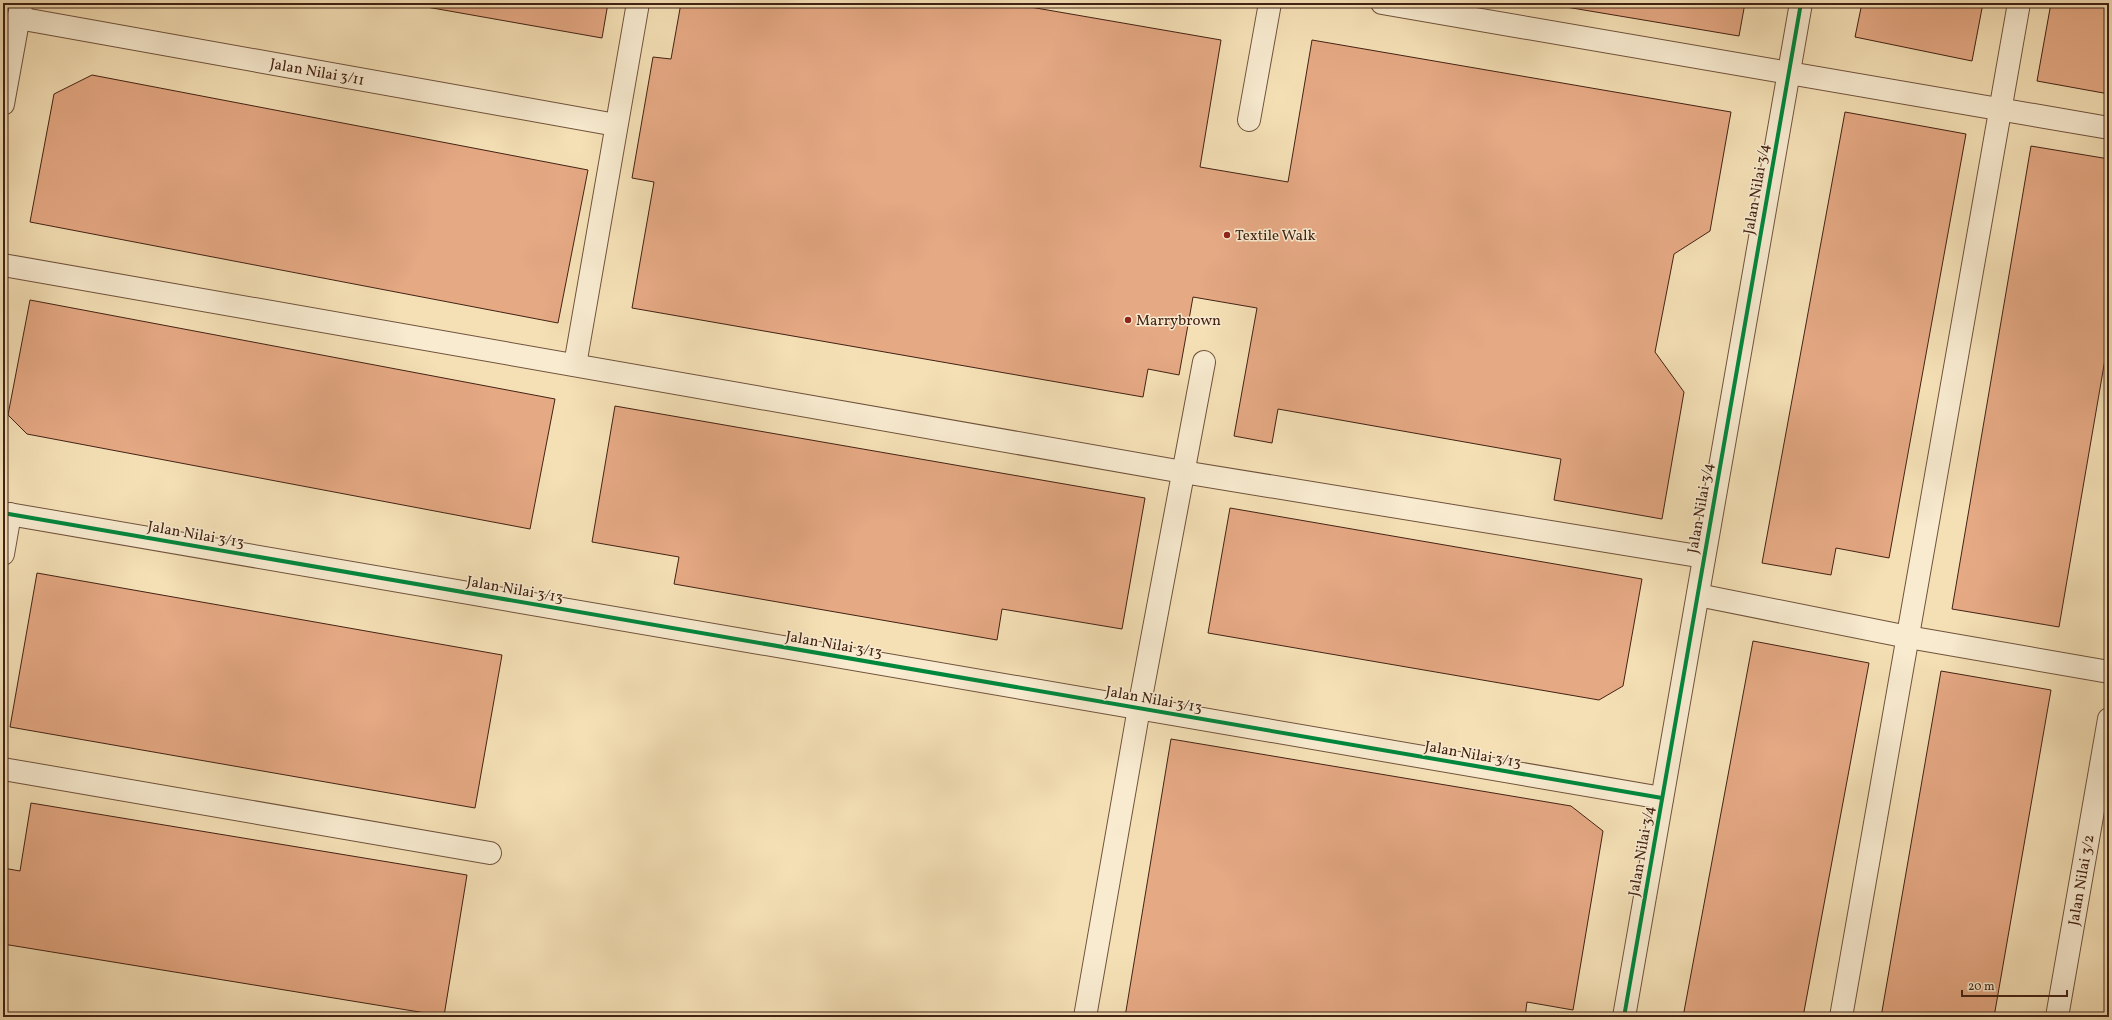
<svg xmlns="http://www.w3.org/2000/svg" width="2112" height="1020" font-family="Vollkorn,serif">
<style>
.building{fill:#e5a984;stroke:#432214}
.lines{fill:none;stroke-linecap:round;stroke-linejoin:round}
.minor-casing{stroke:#70523c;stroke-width:24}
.minor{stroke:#f8ebd0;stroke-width:22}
.cycleway-casing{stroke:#f8ebd0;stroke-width:6}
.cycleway{stroke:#00873e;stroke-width:4}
.poi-dot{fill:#8f2418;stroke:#f8ebd0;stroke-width:1.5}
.labels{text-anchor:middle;stroke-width:3;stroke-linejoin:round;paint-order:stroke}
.street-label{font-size:15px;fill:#432214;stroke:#f8ebd0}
.poi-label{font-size:15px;fill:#432214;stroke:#f8ebd0;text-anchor:start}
</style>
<rect width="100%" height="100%" fill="#f5e0b6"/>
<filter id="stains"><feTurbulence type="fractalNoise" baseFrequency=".005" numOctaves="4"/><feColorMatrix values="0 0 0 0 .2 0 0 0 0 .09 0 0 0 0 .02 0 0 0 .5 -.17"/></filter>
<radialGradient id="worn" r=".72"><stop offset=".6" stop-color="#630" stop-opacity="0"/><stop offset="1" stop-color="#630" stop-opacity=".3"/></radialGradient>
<g class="building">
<path d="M404,3H608L602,38Z"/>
<path d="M681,3H1007L1221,40L1200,167L1288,182L1312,40L1731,112L1710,231L1674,254L1655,352L1684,392L1662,519L1554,500L1561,459L1278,409L1272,443L1234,436L1257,308L1193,297L1179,375L1148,369L1143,397L632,308L654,182L632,178L653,57L671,59Z"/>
<path d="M1561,3H1745L1739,36L1560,6Z"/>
<path d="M1862,3H1983L1972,61L1855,37Z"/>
<path d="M2051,3H2109V94L2037,81Z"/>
<path d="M92,75L588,170L558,323L30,222L54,94Z"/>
<path d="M1845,112L1966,134L1889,558L1836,548L1831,575L1762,563Z"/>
<path d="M2031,146L2109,159V336L2059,627L1952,609Z"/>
<path d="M30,300L555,399L530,529L27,434L8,415Z"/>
<path d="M615,406L1145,498L1122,629L1002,609L997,640L674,584L679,557L592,542Z"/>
<path d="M1230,508L1642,579L1623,686L1599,700L1208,633Z"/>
<path d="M37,573L502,655L475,808L10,727Z"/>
<path d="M1753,641L1869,663L1803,1017H1683Z"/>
<path d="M1941,671L2051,690L1994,1017H1881Z"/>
<path d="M1171,739L1571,806L1603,831L1573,1010L1527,1002L1525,1017H1125Z"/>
<path d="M31,803L467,875L444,1016L3,944V868L20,871Z"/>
</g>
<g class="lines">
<defs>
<g id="minor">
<path d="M1382,3L2109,128"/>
<path id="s1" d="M18,18L616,125"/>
<path d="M3,104L21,5"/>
<path d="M1249,120L1270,3"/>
<path d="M3,265L1183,472L1704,557"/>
<path d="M575,365L638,3"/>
<path d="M3,513L1662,798"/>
<path d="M3,554L10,514"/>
<path d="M1698,595L1908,637L2109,672"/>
<path d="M3,769L490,853"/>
<path d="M1085,1017L1139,708L1204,362"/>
<path d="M1624,1017L1801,3"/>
<path d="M1841,1017L2019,3"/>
<path id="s2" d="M2057,1017L2109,719"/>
</g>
</defs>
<use href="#minor" class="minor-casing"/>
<use href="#minor" class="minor"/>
<defs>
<g id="cycleway">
<path d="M3,513L1662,798"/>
<path d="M1624,1017L1801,3"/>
</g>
</defs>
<use href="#cycleway" class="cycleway-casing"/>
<use href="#cycleway" class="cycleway"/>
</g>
<g class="poi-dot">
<circle cx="1227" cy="235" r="4"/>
<circle cx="1128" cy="320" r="4"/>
</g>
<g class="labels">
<g class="street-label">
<text dy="5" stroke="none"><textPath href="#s1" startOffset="304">Jalan Nilai 3/11</textPath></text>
<text transform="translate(1756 189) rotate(-80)" y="5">Jalan Nilai 3/4</text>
<text transform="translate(1700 508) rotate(-80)" y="5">Jalan Nilai 3/4</text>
<text transform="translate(196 534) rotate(10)" y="5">Jalan Nilai 3/13</text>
<text transform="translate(515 589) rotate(10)" y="5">Jalan Nilai 3/13</text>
<text transform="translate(834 644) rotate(10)" y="5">Jalan Nilai 3/13</text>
<text transform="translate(1154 699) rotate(10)" y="5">Jalan Nilai 3/13</text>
<text transform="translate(1473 754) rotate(10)" y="5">Jalan Nilai 3/13</text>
<text transform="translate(1641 851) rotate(-80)" y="5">Jalan Nilai 3/4</text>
<text dy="5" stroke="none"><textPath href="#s2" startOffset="139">Jalan Nilai 3/2</textPath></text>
</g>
<g class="poi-label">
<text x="1235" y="240">Textile Walk</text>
<text x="1136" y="325">Marrybrown</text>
</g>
</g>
<rect width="2112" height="1020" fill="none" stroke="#f5e0b6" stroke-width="16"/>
<rect x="4" y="4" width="2104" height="1012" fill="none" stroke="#432214" stroke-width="2"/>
<rect x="8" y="8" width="2096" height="1004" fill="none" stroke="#432214"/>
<path d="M1962 990v6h105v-6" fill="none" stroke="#432214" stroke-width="2"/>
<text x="1968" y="990" font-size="12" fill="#432214" stroke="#f8ebd0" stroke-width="3" paint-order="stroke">20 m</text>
<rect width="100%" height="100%" filter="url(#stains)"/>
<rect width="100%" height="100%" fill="url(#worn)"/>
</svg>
